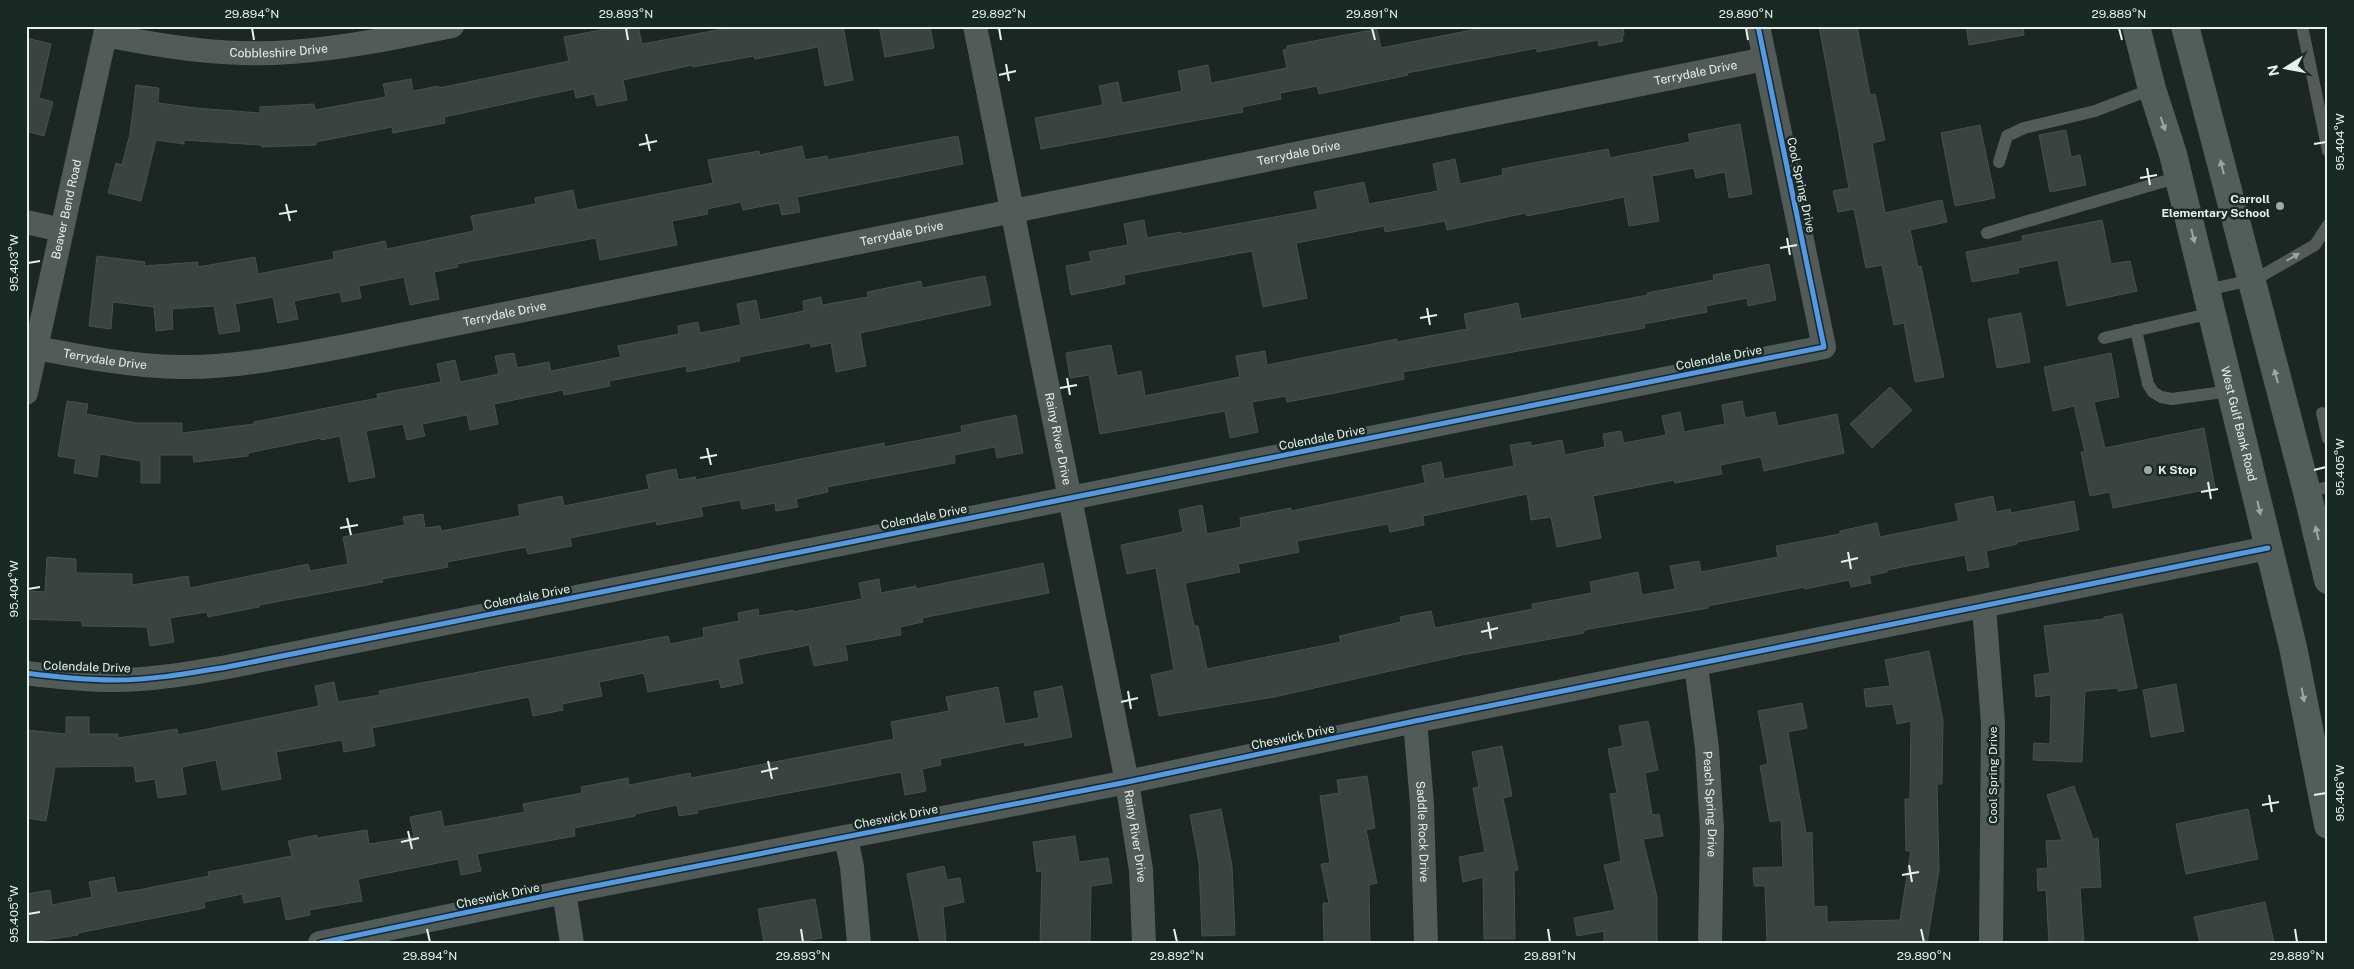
<svg xmlns="http://www.w3.org/2000/svg" width="2354" height="969" font-family="'Public Sans',sans-serif">
<style>
.building{fill:#3b4340;stroke:#48504d}
.lines{fill:none;stroke-linecap:round;stroke-linejoin:round}
.lane{stroke:#535b58;stroke-width:12}
.street{stroke:#535b58;stroke-width:24}
.secondary{stroke:#535d5a;stroke-width:28}
.cycleway-casing{stroke:#192924;stroke-width:8}
.cycleway{stroke:#5399e6;stroke-width:5}
.oneway{fill:#9ca6a3}
.oneway2{fill:#9ca6a2}
.ticks{fill:none;stroke:#e6f0ec;stroke-width:2}
.poi-dot{fill:#9fa9a6;stroke:#192924;stroke-width:2}
.labels{text-anchor:middle;stroke-width:5;stroke-linejoin:round;paint-order:stroke}
.street-label{font-size:12px;fill:#e6f0ec;stroke:#192924}
.poi-label{font-size:12px;font-weight:bold;fill:#e6f0ec;stroke:#192924;text-anchor:end}
.neatline{fill:none;stroke:#e6f0ec;stroke-width:2}
.ticks-label{font-size:12px;text-anchor:middle;fill:#e6f0ec}
</style>
<rect width="100%" height="100%" fill="#1c2623"/>
<g class="building">
<path d="M622,26H638L642,44L739,26H843L853,80L825,86L818,47L755,59L754,56L693,67L692,65L623,80L627,100L597,106L594,94L576,98L574,89L444,117L445,123L393,133L392,127L316,142V145L262,147L261,145L184,140V144L156,140L141,201L108,193L116,163L122,165L130,134L136,85L159,88L158,103L196,108L260,113V107L314,104L315,110L386,97L383,84L411,79L413,91L438,86L439,88L569,61L564,37Z"/>
<path d="M879,26H930L934,48L885,57Z"/>
<path d="M1492,26H1623L1624,35H1622L1623,41L1599,46L1598,40L1537,52V48L1407,73L1408,75L1319,94L1317,86L1280,93L1281,99L1242,107L1243,112L1041,149L1035,118L1103,105L1099,86L1118,82L1122,103L1182,91L1178,71L1208,65L1211,83L1287,68L1283,50L1287,49V46L1377,29L1381,48Z"/>
<path d="M1819,26H1857L1870,95L1875,94L1885,140L1872,143L1885,213L1942,200L1947,222L1910,230L1918,267L1921,266L1944,377L1915,382L1904,323L1894,325L1882,265L1866,268L1854,209L1838,212L1833,191L1849,188Z"/>
<path d="M1966,26H2023L2024,35L1969,45Z"/>
<path d="M26,38L51,44L39,98L53,102L44,136L26,131Z"/>
<path d="M1740,124L1752,194L1729,198L1725,172L1696,178L1694,168L1652,176L1659,221L1629,226L1624,197L1527,216L1526,213L1447,230L1445,221L1385,232L1384,226L1296,243L1307,298L1263,307L1252,251L1124,275L1125,284L1071,295L1066,266L1091,261L1089,252L1128,245L1124,224L1144,220L1147,238L1181,232L1182,234L1318,209L1314,192L1364,182L1369,204L1438,191L1433,164L1455,159L1460,184L1503,175L1502,169L1548,160L1608,149L1610,158L1690,142L1688,134Z"/>
<path d="M1980,125L1995,198L1955,206L1941,133Z"/>
<path d="M2066,130L2071,157L2080,155L2086,185L2050,192L2039,135Z"/>
<path d="M958,136L963,164L797,197L800,212L782,215L779,203L743,210L741,202L707,209L708,214L672,221L677,245L600,260L596,238L457,264L458,267L434,272L439,299L410,305L404,277L359,286L361,298L342,302L340,292L294,301L298,319L278,323L273,297L235,304L240,331L219,334L214,306L172,309L173,329L156,331L154,307L113,302L111,329L89,326L97,256L145,262L144,266L198,262V267L255,257L258,274L334,259L333,252L385,241L387,249L474,231L471,216L536,204L535,198L573,190L577,210L713,183L708,160L759,151L760,155L802,146L805,160L827,156L828,160Z"/>
<path d="M2102,220L2111,264L2130,261L2137,291L2067,306L2058,260L2018,268L2019,273L1972,282L1966,252L2023,241L2022,236Z"/>
<path d="M1769,264L1776,300L1748,306L1747,298L1706,306L1707,312L1644,324L1645,328L1403,372L1404,379L1340,392L1287,402L1286,396L1252,402L1258,432L1230,438L1225,411L1100,434L1089,375L1070,378L1066,353L1111,345L1117,376L1141,371L1145,396L1240,377L1236,356L1265,351L1267,365L1397,339V342L1467,329L1464,314L1518,303L1521,319L1648,295L1647,293L1714,280L1713,275Z"/>
<path d="M985,276L991,305L860,333L866,366L836,372L831,343L811,347L810,343L739,357L740,361L687,372L686,366L609,381L610,386L564,395L563,390L494,404L498,424L470,430L467,415L422,424L425,436L407,440L403,424L366,431L375,477L349,482L340,436L321,440V438L248,453V456L194,462L193,455H160V483H141V461L100,454L97,477L74,473L76,459L58,456L67,401L88,404L86,414L137,423H182V433L254,424V422L378,398L377,394L441,382L437,364L455,360L460,382L499,374L495,356L514,353L517,368L549,362L551,371L621,357L618,346L679,334L678,326L698,322L700,333L741,325L737,304L756,300L760,320L804,311L803,301L821,297L822,305L868,297L867,292L921,281L922,288Z"/>
<path d="M2021,313L2030,362L1997,368L1988,319Z"/>
<path d="M2111,353L2119,397L2094,402L2105,448L2204,428L2215,488L2113,508L2110,492L2090,496L2081,452H2085L2074,406L2053,411L2044,367Z"/>
<path d="M1890,387L1912,410L1872,448L1850,424Z"/>
<path d="M1742,401L1745,418L1775,412L1778,426L1837,414L1844,453L1764,471L1761,457L1720,465L1722,474L1675,483L1674,480L1593,496L1601,538L1557,547L1551,517L1531,520L1527,494L1423,516L1424,525L1390,532L1388,524L1297,541L1299,552L1238,564L1240,572L1185,583L1194,626H1198L1207,669L1341,642L1339,636L1401,622L1400,617L1431,611L1435,628L1533,609L1532,604L1592,593L1590,582L1638,572L1642,595L1675,589L1670,566L1699,561L1701,572L1778,557L1776,546L1840,534V531L1877,523L1880,537L1959,521L1955,504L1993,496L1996,512L2010,509L2011,513L2074,501L2079,530L2017,542V544L1986,551L1989,567L1968,571L1965,555L1887,570V572L1869,576L1871,583L1851,587L1849,580L1805,589V587L1708,606V608L1584,630V633L1462,655L1274,697L1159,716L1151,675L1174,670L1156,568L1127,574L1121,545L1183,532L1179,510L1202,505L1207,534L1241,527L1240,518L1291,508V511L1425,483L1422,466L1441,462L1444,479L1514,466L1510,445L1531,442V446L1562,440L1565,455L1605,447L1603,434L1621,431L1624,443L1666,435L1662,416L1680,412L1684,432L1725,424L1722,405Z"/>
<path d="M1016,415L1023,453L997,458L995,447L954,455L955,463L827,487L828,492L796,499L798,507L776,511L775,503L742,509L740,500L701,507L703,516L657,525L656,521L570,538L572,546L528,554L526,547L447,562L448,567L382,579L383,582L259,605V607L208,617L207,612L170,618L174,642L150,646L147,627L82,626V621L26,619V591L45,592L47,557L76,559V573L132,574V585L188,576L190,588L308,564L310,571L348,564L343,537L405,525L403,517L423,514L425,528L440,526L441,531L520,516L518,505L562,496L564,506L649,489L646,475L676,469L678,480L695,477L696,480L821,455L884,443V447L962,432L961,426Z"/>
<path d="M1043,563L1049,593L922,618L923,622L900,627L901,635L845,645L848,660L814,666L809,645L738,659L743,683L721,688L719,679L648,692L644,673L599,682L602,696L562,704L563,710L533,716L529,697L372,728L375,746L344,752L342,740L276,752L281,779L222,790L216,760L182,767L186,794L158,798L155,779L136,782L134,766L55,767L46,821L26,818V730L66,734V717H89V734H118V738L177,729L178,735L319,706L315,686L334,682L338,702L380,695L379,691L668,636L670,644L704,637L703,628L739,621L738,613L758,609L759,616L793,610V612L862,599L859,583L879,579L881,593L916,586V589Z"/>
<path d="M2122,614L2137,688L2118,691V688L2085,691L2082,762L2033,760L2034,743L2050,744L2051,695L2036,697L2034,675L2050,673L2044,626L2104,619V617Z"/>
<path d="M1929,651L1943,720L1942,784H1937L1939,870L1927,943H1767L1765,886H1754L1753,868L1783,867L1781,820L1770,822L1760,766L1768,764L1758,711L1802,703L1807,728L1788,732L1806,833L1812,832L1814,907L1827,906V922L1900,920L1911,851H1906L1905,799H1910L1911,721L1897,724L1893,704L1866,707L1864,689L1890,686L1885,660Z"/>
<path d="M2176,684L2184,731L2151,737L2143,690Z"/>
<path d="M1062,686L1072,737L1025,746L1024,742L940,759L941,765L922,769L926,791L905,795L901,772L697,810L698,813L679,816L677,805L635,814V816L574,828L575,836L477,854L481,871L461,875L458,859L358,879L362,901L309,910L310,915L286,920L281,896L244,903L242,894L204,902L205,908L78,933V935L26,943V894L50,890L52,905L92,897L89,882L114,877L117,893L138,890L209,876L208,872L292,856L288,841L317,835V838L367,830L369,844L414,837L410,817L441,811L444,827L525,812L523,804L582,793L581,787L628,778L629,785L690,773L691,778L894,739L891,722L949,711L946,697L998,687L1005,724L1039,718L1034,692Z"/>
<path d="M1648,721L1658,770L1645,773L1652,815L1659,814L1663,836L1643,839L1657,897V943H1604V931L1577,936L1574,918L1615,910L1604,865L1621,861L1610,794L1617,793L1608,749L1623,746L1619,726Z"/>
<path d="M1502,746L1512,796L1503,798L1518,870L1514,871L1515,939H1484L1483,877L1463,882L1459,857L1485,852L1473,788L1479,787L1472,752Z"/>
<path d="M1367,776L1375,828L1366,830L1377,883L1369,885L1370,943H1324L1323,903H1329L1321,864L1330,863L1320,796L1339,793L1337,780Z"/>
<path d="M2074,786L2093,839L2098,838L2101,887L2080,888L2084,943H2049L2046,890L2038,891L2037,869L2048,868L2046,841L2062,840L2047,795Z"/>
<path d="M1221,809L1232,866L1235,935L1202,936L1199,863L1190,815Z"/>
<path d="M2248,809L2258,859L2186,874L2176,824Z"/>
<path d="M1075,836L1079,862L1108,858L1112,883L1091,886L1090,943H1040L1042,871L1037,872L1033,842Z"/>
<path d="M944,866L947,880L960,878L964,902L943,907L946,943H920L907,874Z"/>
<path d="M815,899L822,938L794,943H764L758,909Z"/>
<path d="M2265,902L2274,943H2200L2194,917Z"/>
</g>
<g class="lines">
<g class="lane">
<path d="M2302,26L2328,151"/>
<path d="M1999,162L2007,136L2024,128L2095,111L2152,89"/>
<path d="M1987,233L2179,177"/>
<path d="M2207,290L2251,280L2263,275L2315,245L2328,225"/>
<path d="M2136,330L2148,384L2153,392L2161,397L2172,399L2230,391"/>
<path d="M2104,338L2212,313"/>
<path d="M2322,413L2328,439"/>
<path d="M2307,492L2328,487"/>
</g>
<g class="street">
<path id="s1" d="M975,26L1127,782L1141,870L1144,943"/>
<path id="s2" d="M105,35C166,47 228,57 291,52C345,48 399,37 452,26"/>
<path d="M26,222L62,230"/>
<path id="s3" d="M36,348C83,357 131,366 179,367C235,368 291,356 346,346L1765,59"/>
<path id="s4" d="M26,393L107,26"/>
<path d="M1984,607L1993,723L1991,943"/>
<path id="s5" d="M1696,666L1707,748L1712,829L1710,943"/>
<path d="M26,673C56,677 86,680 115,680C153,680 191,673 227,667L1824,347L1758,26"/>
<path id="s6" d="M1415,721L1422,804L1426,943"/>
<path d="M846,837L852,867L859,943"/>
<path d="M564,892L572,943"/>
<path d="M320,943L564,892L1127,782L1415,721L2268,548"/>
</g>
<g class="secondary">
<path id="s7" d="M2136,26L2152,89L2173,154L2293,647L2328,825"/>
<path d="M2185,26L2307,492L2328,580"/>
</g>
<defs>
<g id="cycleway">
<path d="M26,673C56,677 86,680 115,680C153,680 191,673 227,667L1824,347L1758,26"/>
<path d="M320,943L564,892L1127,782L1415,721L2268,548"/>
</g>
</defs>
<use href="#cycleway" class="cycleway-casing"/>
<use href="#cycleway" class="cycleway"/>
</g>
<defs><path id="oneway-solid" d="M-6-.8H1V-3.2L6.5 0L1 3.2V.8H-6Z" transform="scale(1.25)"/></defs>
<g class="oneway">
<use href="#oneway-solid" transform="translate(2163 124) rotate(72)"/>
<use href="#oneway-solid" transform="translate(2222 167) rotate(-104)"/>
<use href="#oneway-solid" transform="translate(2193 236) rotate(76)"/>
<use href="#oneway-solid" transform="translate(2276 376) rotate(-105)"/>
<use href="#oneway-solid" transform="translate(2259 508) rotate(77)"/>
<use href="#oneway-solid" transform="translate(2317 533) rotate(-103)"/>
<use href="#oneway-solid" transform="translate(2303 695) rotate(79)"/>
</g>
<use class="oneway2" href="#oneway-solid" transform="translate(2293 257) rotate(-30)"/>
<path class="ticks" d="M252,28L254,40M626,28L628,40M999,28L1001,40M1372,28L1375,40M1746,28L1748,40M2119,28L2122,40M1006,64L1009,81M999,75L1016,71M646,134L650,151M2314,144L2326,142M639,145L657,141M2147,168L2150,185M2140,178L2157,175M286,204L290,221M279,214L297,211M1787,238L1790,255M1780,248L1797,245M28,263L40,261M1427,308L1430,325M1420,318L1437,315M1067,378L1070,395M1060,388L1077,385M707,448L711,465M700,458L717,455M2314,470L2326,467M2208,482L2211,499M2201,492L2218,489M347,518L351,535M340,528L358,525M1848,552L1851,569M1841,562L1858,558M28,589L40,587M1488,622L1491,639M1481,632L1498,628M1128,691L1131,709M1121,702L1138,698M768,761L772,779M761,772L778,768M2269,795L2272,812M2314,795L2326,793M2262,805L2279,802M408,831L412,849M401,842L419,838M1909,865L1912,882M1902,875L1919,872M28,914L40,912M427,929L430,942M801,929L803,942M1174,929L1177,942M1548,929L1550,942M1921,929L1924,942M2295,929L2297,942"/>
<g class="poi-dot">
<circle cx="2280" cy="206" r="5"/>
<circle cx="2148" cy="470" r="5"/>
</g>
<g class="labels">
<g class="street-label">
<text dy="4" stroke="none"><textPath href="#s2" startOffset="175">Cobbleshire Drive</textPath></text>
<text dy="4" stroke="none"><textPath href="#s3" startOffset="1690">Terrydale Drive</textPath></text>
<text dy="4" stroke="none"><textPath href="#s3" startOffset="1285">Terrydale Drive</textPath></text>
<text transform="translate(1801 185) rotate(78)" y="4">Cool Spring Drive</text>
<text dy="4" stroke="none"><textPath href="#s4" startOffset="188">Beaver Bend Road</textPath></text>
<text dy="4" stroke="none"><textPath href="#s3" startOffset="880">Terrydale Drive</textPath></text>
<text dy="4" stroke="none"><textPath href="#s3" startOffset="475">Terrydale Drive</textPath></text>
<text transform="translate(1719 358) rotate(-11)" y="4">Colendale Drive</text>
<text dy="4" stroke="none"><textPath href="#s3" startOffset="70">Terrydale Drive</textPath></text>
<text dy="4" stroke="none"><textPath href="#s7" startOffset="411">West Gulf Bank Road</textPath></text>
<text transform="translate(1322 438) rotate(-11)" y="4">Colendale Drive</text>
<text dy="4" stroke="none"><textPath href="#s1" startOffset="421">Rainy River Drive</textPath></text>
<text transform="translate(924 517) rotate(-11)" y="4">Colendale Drive</text>
<text transform="translate(527 597) rotate(-11)" y="4">Colendale Drive</text>
<text transform="translate(87 667) rotate(2)" y="4">Colendale Drive</text>
<text transform="translate(1293 737) rotate(-12)" y="4">Cheswick Drive</text>
<text transform="translate(1993 775) rotate(-90)" y="4">Cool Spring Drive</text>
<text dy="4" stroke="none"><textPath href="#s5" startOffset="139">Peach Spring Drive</textPath></text>
<text transform="translate(896 817) rotate(-11)" y="4">Cheswick Drive</text>
<text dy="4" stroke="none"><textPath href="#s6" startOffset="111">Saddle Rock Drive</textPath></text>
<text dy="4" stroke="none"><textPath href="#s1" startOffset="826">Rainy River Drive</textPath></text>
<text transform="translate(498 896) rotate(-12)" y="4">Cheswick Drive</text>
</g>
<g class="poi-label">
<text x="2270" y="203">Carroll<tspan x="2270" dy="14">Elementary School</tspan></text>
<text x="2158" y="474" text-anchor="start">K Stop</text>
</g>
</g>
<rect width="2354" height="969" fill="none" stroke="#192924" stroke-width="55"/>
<g transform="translate(2286 68) rotate(259)" stroke="#192924" stroke-width="4" paint-order="stroke">
<path d="M0-4L9 19L0 12L-9 19Z" fill="#e6f0ec"/>
<text y="-8" font-size="14" font-weight="bold" text-anchor="middle" fill="#e6f0ec">N</text>
</g>
<rect x="28" y="28" width="2298" height="914" class="neatline"/>
<g class="ticks-label">
<text x="252" y="18">29.894°N</text>
<text x="626" y="18">29.893°N</text>
<text x="999" y="18">29.892°N</text>
<text x="1372" y="18">29.891°N</text>
<text x="1746" y="18">29.890°N</text>
<text x="2119" y="18">29.889°N</text>
<text transform="translate(2340 142) rotate(-90)" y="4">95.404°W</text>
<text transform="translate(14 263) rotate(-90)" y="4">95.403°W</text>
<text transform="translate(2340 467) rotate(-90)" y="4">95.405°W</text>
<text transform="translate(14 589) rotate(-90)" y="4">95.404°W</text>
<text transform="translate(2340 793) rotate(-90)" y="4">95.406°W</text>
<text transform="translate(14 914) rotate(-90)" y="4">95.405°W</text>
<text x="430" y="960">29.894°N</text>
<text x="803" y="960">29.893°N</text>
<text x="1177" y="960">29.892°N</text>
<text x="1550" y="960">29.891°N</text>
<text x="1924" y="960">29.890°N</text>
<text x="2297" y="960">29.889°N</text>
</g>
</svg>
